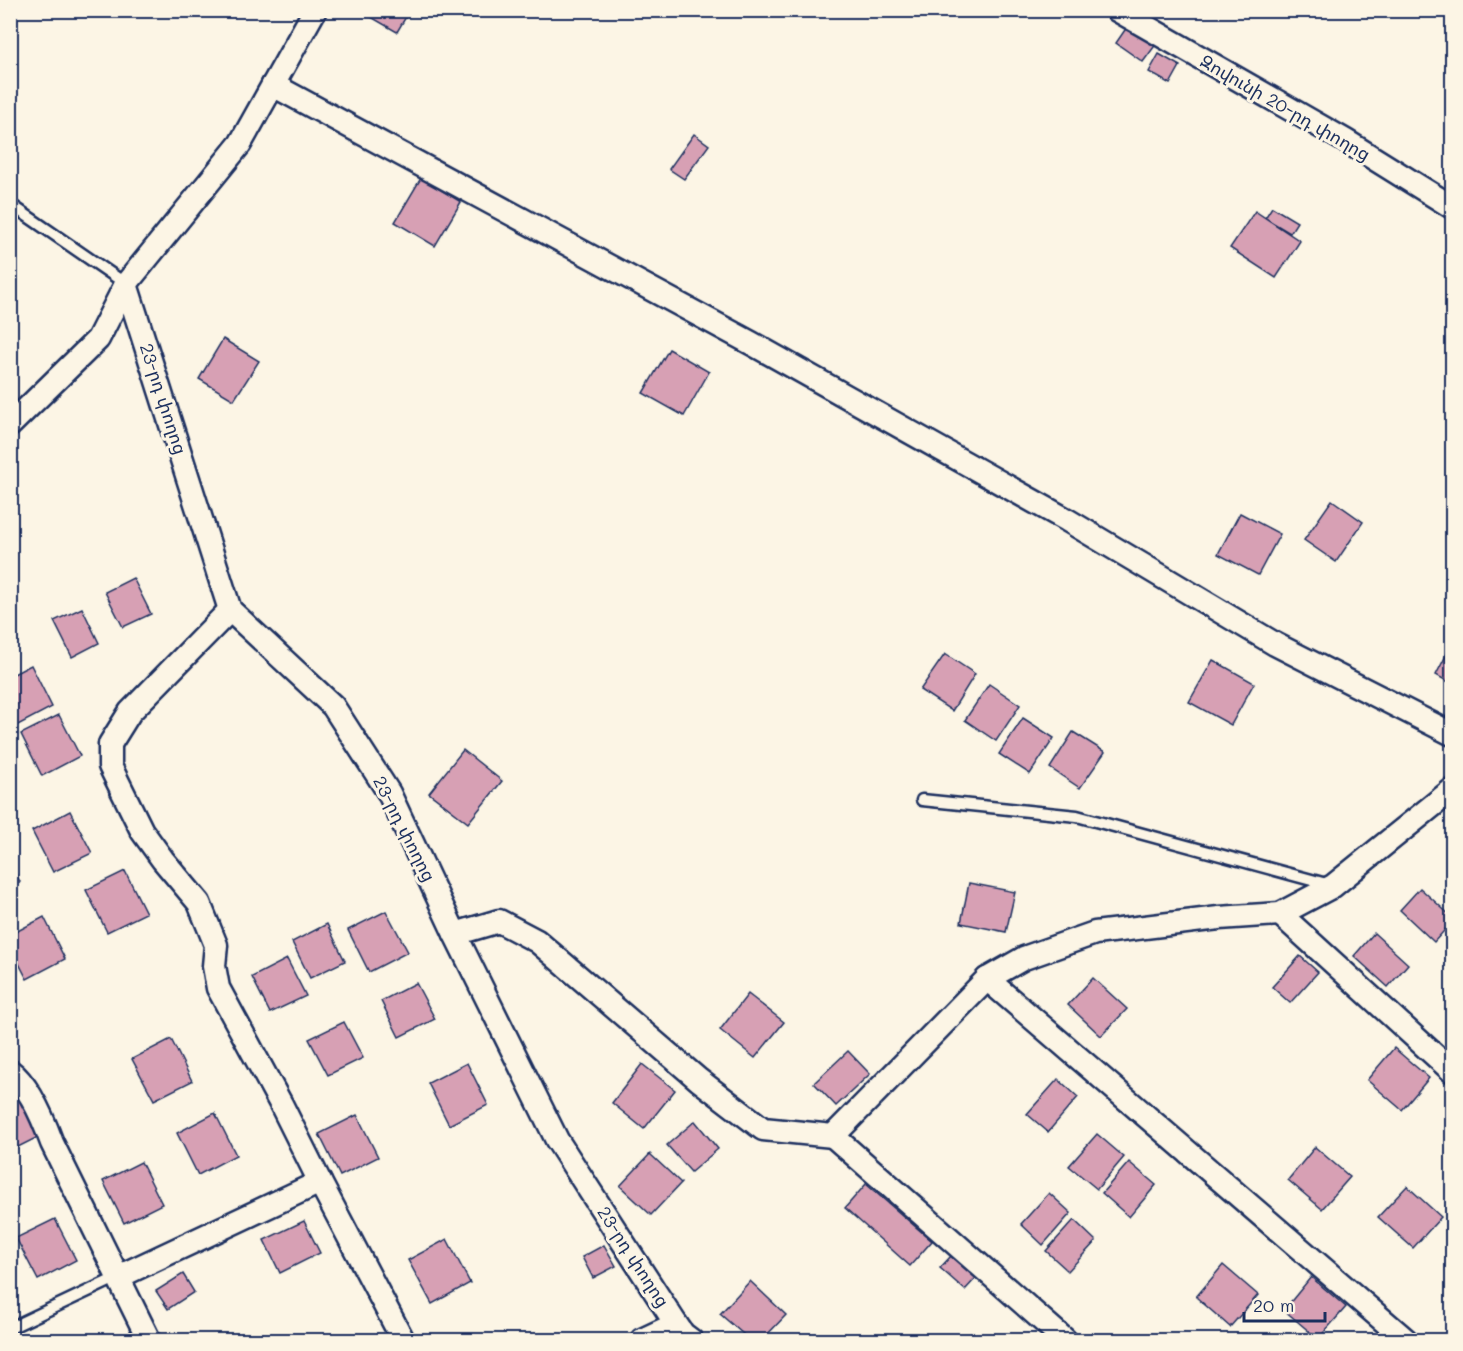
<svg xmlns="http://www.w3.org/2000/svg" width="1463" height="1351" font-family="Mali,'Noto Sans Armenian',sans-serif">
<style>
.building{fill:#d7a0b4;stroke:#1b2f5e;stroke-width:1.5}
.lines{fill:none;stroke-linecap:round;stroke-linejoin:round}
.lane-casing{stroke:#1b2f5e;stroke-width:15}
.street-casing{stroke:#1b2f5e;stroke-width:27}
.lane{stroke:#fcf5e5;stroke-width:10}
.street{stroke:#fcf5e5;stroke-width:22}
.labels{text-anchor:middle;stroke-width:6;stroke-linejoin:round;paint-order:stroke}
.street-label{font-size:18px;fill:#1b2f5e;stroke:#fcf5e5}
</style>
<rect width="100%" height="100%" fill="#fcf5e5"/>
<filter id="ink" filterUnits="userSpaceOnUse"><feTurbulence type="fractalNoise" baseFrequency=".0167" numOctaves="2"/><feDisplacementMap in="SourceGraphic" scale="12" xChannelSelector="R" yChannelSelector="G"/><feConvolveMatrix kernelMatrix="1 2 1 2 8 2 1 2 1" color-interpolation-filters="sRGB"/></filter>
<g filter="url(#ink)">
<g class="building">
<path d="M359,10H410L397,32Z"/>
<path d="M1129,24L1157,43L1143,62L1116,43Z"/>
<path d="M1159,54L1180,66L1170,84L1149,72Z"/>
<path d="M694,134L709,145L684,179L669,169Z"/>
<path d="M421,178L461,202L435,246L395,222Z"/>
<path d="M1272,207L1297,222L1290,233L1265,218Z"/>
<path d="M1255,211L1300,241L1276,278L1230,248Z"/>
<path d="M223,339L259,361L234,400L199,379Z"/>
<path d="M669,349L709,372L684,416L643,393Z"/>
<path d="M1332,500L1363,522L1336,562L1304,540Z"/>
<path d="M1240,513L1280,534L1258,575L1218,554Z"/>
<path d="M133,578L151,614L123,627L105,592Z"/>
<path d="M82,608L99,643L72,657L54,621Z"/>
<path d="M1452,644V684L1436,675Z"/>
<path d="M945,654L975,674L952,711L920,690Z"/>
<path d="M1213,660L1254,683L1231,725L1189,702Z"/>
<path d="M31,665L52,707L14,727L10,720V676Z"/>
<path d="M989,684L1020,705L996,741L965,720Z"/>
<path d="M59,715L80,756L42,776L21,734Z"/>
<path d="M1023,718L1054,738L1030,774L999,754Z"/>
<path d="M1073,732L1105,752L1080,788L1050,768Z"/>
<path d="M463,750L502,781L468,823L429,793Z"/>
<path d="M70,811L92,853L53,872L32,831Z"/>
<path d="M10,862L20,882L10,887Z"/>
<path d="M125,871L146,913L107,932L86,890Z"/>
<path d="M969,883L1015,892L1006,932L961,923Z"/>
<path d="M1420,888L1452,917V922L1434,942L1400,910Z"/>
<path d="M386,911L408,952L369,972L348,930Z"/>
<path d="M44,917L65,959L27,979L10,946V935Z"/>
<path d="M327,924L345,961L310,978L292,942Z"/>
<path d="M1374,933L1408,964L1388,987L1354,956Z"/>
<path d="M1300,956L1318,972L1290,1003L1272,987Z"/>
<path d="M287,959L306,996L270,1013L252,977Z"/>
<path d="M1093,978L1127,1009L1101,1036L1068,1005Z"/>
<path d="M416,983L435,1019L399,1037L381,1001Z"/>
<path d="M748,994L784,1022L755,1058L720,1030Z"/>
<path d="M344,1022L363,1058L328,1075L309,1039Z"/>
<path d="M171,1039L192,1081L154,1100L132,1059Z"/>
<path d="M1394,1048L1429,1078L1402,1110L1367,1080Z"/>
<path d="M848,1051L870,1074L836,1106L814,1083Z"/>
<path d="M467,1063L488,1105L449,1125L428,1083Z"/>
<path d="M642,1064L675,1090L644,1129L612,1103Z"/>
<path d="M1058,1079L1078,1097L1048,1132L1027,1114Z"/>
<path d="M21,1085L46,1133L10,1151V1091Z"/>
<path d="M215,1113L236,1155L198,1175L177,1133Z"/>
<path d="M357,1115L378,1157L340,1176L319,1134Z"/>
<path d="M695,1121L718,1149L691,1172L667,1145Z"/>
<path d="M1097,1134L1124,1157L1097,1189L1069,1166Z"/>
<path d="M1315,1147L1350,1177L1322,1209L1288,1180Z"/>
<path d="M650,1154L681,1183L651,1215L620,1186Z"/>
<path d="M141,1162L162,1204L124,1223L103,1181Z"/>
<path d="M1129,1162L1156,1185L1129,1217L1102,1193Z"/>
<path d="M866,1184L932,1241L910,1266L845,1208Z"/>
<path d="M1407,1186L1441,1217L1413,1248L1378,1217Z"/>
<path d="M1049,1193L1071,1213L1043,1245L1021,1224Z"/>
<path d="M55,1219L76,1260L38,1280L16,1238Z"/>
<path d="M1074,1220L1096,1241L1068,1271L1046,1251Z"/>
<path d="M304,1221L320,1253L280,1273L264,1240Z"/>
<path d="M447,1239L470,1283L432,1304L408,1260Z"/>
<path d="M604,1245L616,1266L593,1278L582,1257Z"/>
<path d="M951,1256L976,1278L965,1290L940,1268Z"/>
<path d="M1223,1265L1258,1295L1230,1327L1196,1297Z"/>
<path d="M183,1274L194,1292L168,1309L156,1291Z"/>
<path d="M1311,1277L1346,1307L1318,1339L1284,1310Z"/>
<path d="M750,1281L786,1315L762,1340H750L720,1314Z"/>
</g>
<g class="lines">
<defs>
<g id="lane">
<path d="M10,204L126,284"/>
<path d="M922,800L1077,816L1330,885"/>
<path d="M10,1328L118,1277"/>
</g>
<g id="street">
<path d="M1117,10L1346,141L1452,207"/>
<path d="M273,85L751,343L1067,520L1275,644L1452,734"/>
<path d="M126,284L230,610L333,706L389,793L455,934L557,1140L676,1324L683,1334L691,1340"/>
<path d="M10,425L98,339L126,284L240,144L315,10"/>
<path d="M230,610L130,712L110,744V766L142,831L163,860L199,903L216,945L214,966L218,988L281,1104L320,1182L403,1340"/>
<path d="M1280,914L1452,1071"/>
<path d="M455,934L499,921L537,941L699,1080L763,1129L833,1136L987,979L1024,958L1095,933L1219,918L1280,914L1333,886L1452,790"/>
<path d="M987,979L1406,1340"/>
<path d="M10,1071C30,1086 44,1121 52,1143L149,1340"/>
<path d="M833,1136L1065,1340"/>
<path d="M118,1277L320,1182"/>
<path d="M642,1340L676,1324"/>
</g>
</defs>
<use href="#lane" class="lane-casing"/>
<use href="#street" class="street-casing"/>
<use href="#lane" class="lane"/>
<use href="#street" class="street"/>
</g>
</g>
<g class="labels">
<g class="street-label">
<text transform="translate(1285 108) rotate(30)" y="6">Զովունի 20-րդ փողոց</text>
<text transform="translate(163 399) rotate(72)" y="6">23-րդ փողոց</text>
<text transform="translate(404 829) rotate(63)" y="6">23-րդ փողոց</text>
<text transform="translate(633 1257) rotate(57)" y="6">23-րդ փողոց</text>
</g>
</g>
<rect width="1463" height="1351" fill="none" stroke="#fcf5e5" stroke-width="36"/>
<rect x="18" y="18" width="1427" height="1315" fill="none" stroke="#1b2f5e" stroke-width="2" filter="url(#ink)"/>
<path d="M1244 1312v9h81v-9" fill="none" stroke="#1b2f5e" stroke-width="3"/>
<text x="1253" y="1312" font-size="18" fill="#1b2f5e" stroke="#fcf5e5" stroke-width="4.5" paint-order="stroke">20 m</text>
</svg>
